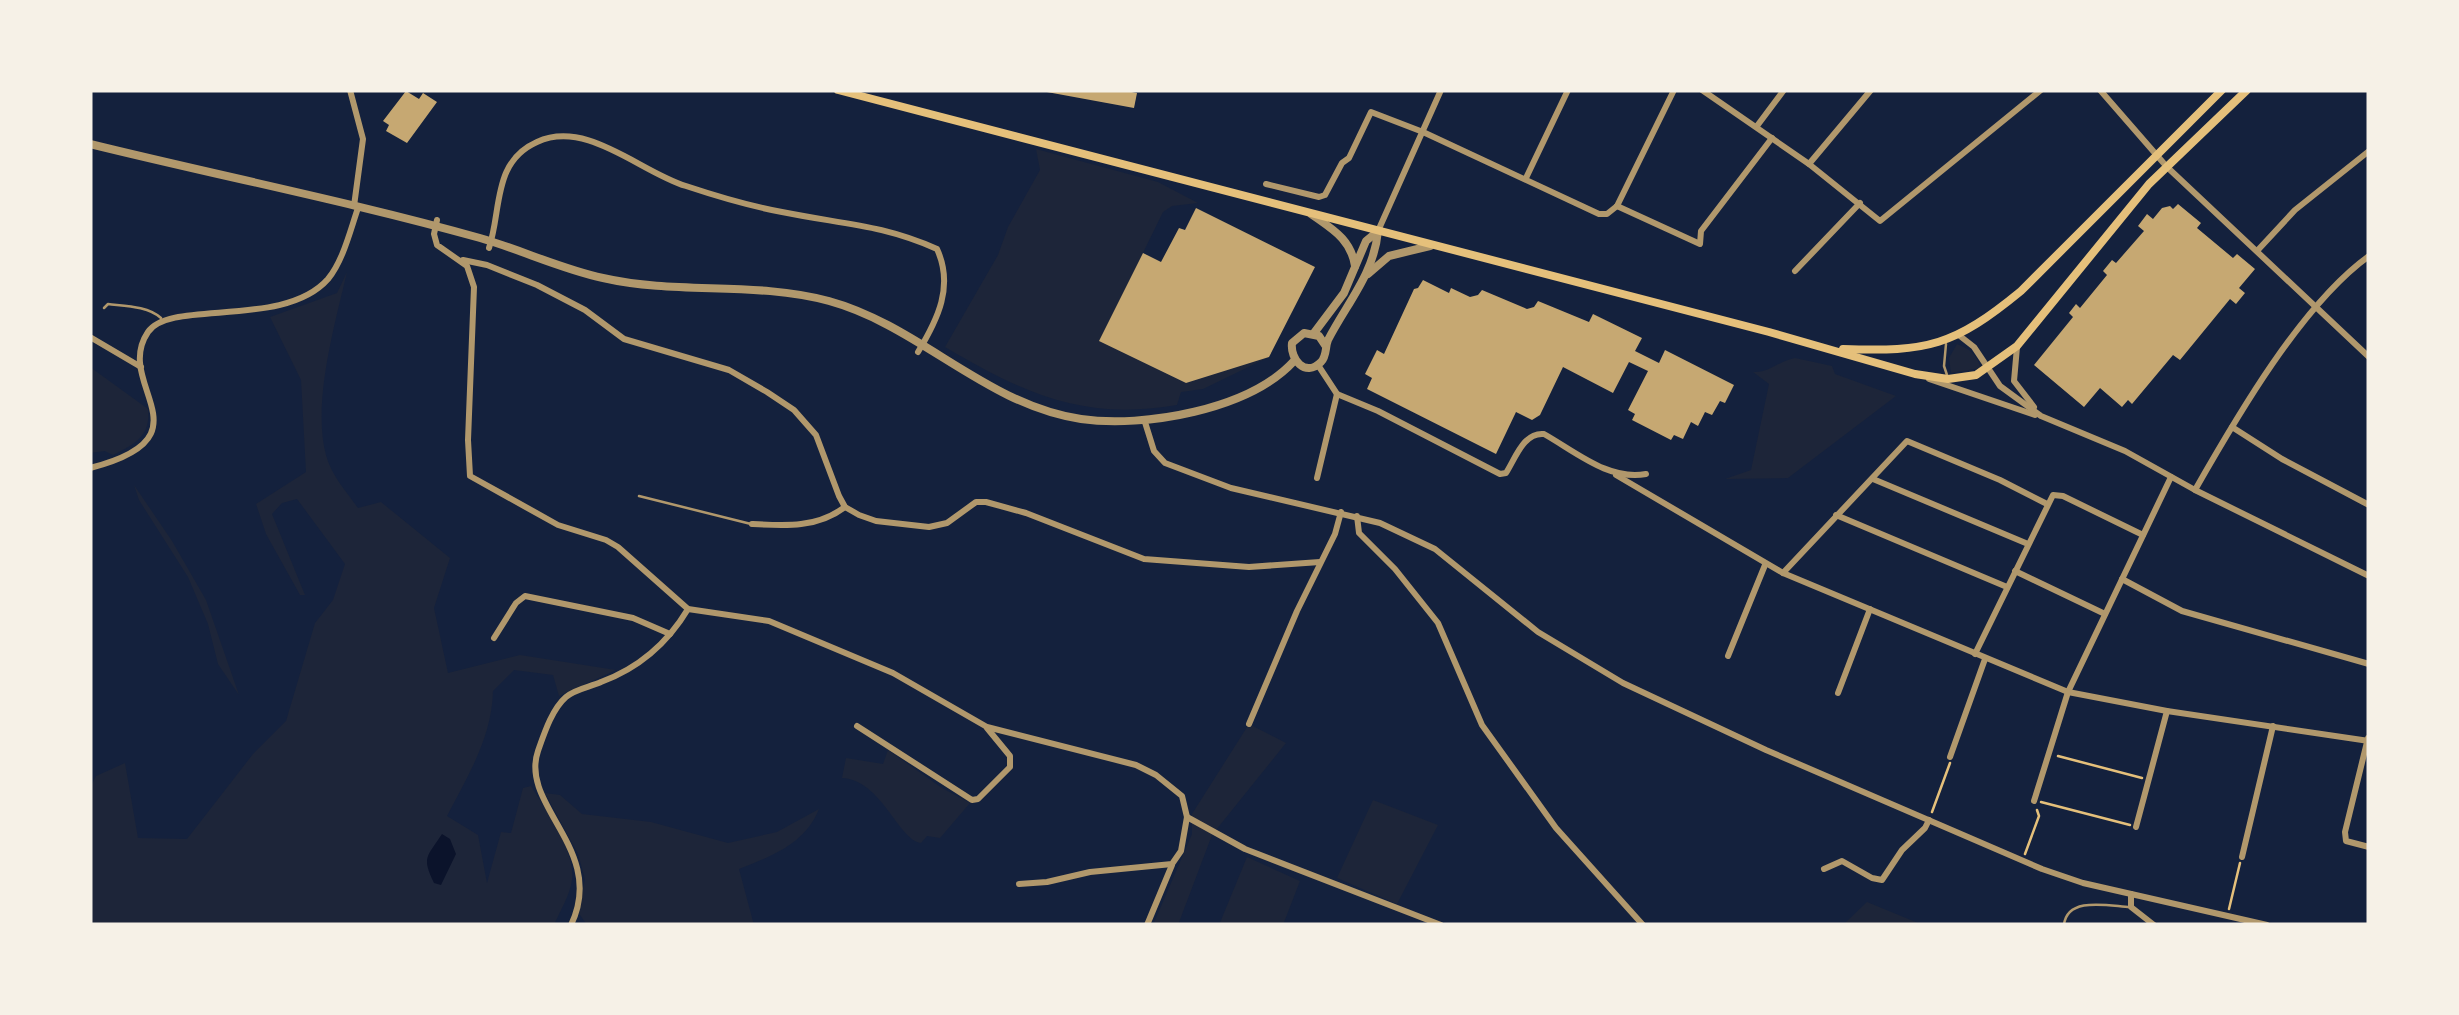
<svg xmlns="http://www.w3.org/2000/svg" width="2459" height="1015" font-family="'Golos Text',sans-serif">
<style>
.green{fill:#1d2539}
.water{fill:#0b132b}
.building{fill:#c6a872}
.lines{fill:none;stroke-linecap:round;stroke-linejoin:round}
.path{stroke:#e5c07b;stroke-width:2.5}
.service{stroke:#b1986c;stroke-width:2.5}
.minor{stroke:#b1986c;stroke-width:6}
.tertiary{stroke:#b1986c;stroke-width:8}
.secondary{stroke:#e5c07b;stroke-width:8}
</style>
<rect width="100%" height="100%" fill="#14213d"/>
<g class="green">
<path d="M1036,149L1158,182L1198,203L1172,206L1163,212L1100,341L1186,383L1269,357L1203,389L1181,392L1177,405C1083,421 1025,394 945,347L998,255L1008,227L1040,170Z"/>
<path d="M347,272C335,324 312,403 326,455C331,475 346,491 358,508L381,502L450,558L434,608L448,673L520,655L616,670L559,696L553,675L514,670L493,691C492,737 468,776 447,816L478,835L487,883L501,832L511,833L523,788L531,786C546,810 576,852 572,880C570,895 560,911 554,925H90V788L96,776L125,763L138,838L187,839L253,754L286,721L315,623L333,600L345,564L297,499L282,503L272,514L305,595H300L266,534L256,504L306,472L301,380L270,317L337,293Z"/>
<path d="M1957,344C1970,349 1976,354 1981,368L1951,373L1949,358Z"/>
<path d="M1795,358L1832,366L1835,374L1896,396L1788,478L1725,479L1751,470L1769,384L1753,372C1770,373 1778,361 1795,358Z"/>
<path d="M90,367L148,409C151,436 135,444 113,455L105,451L90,453Z"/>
<path d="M134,485L172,541L206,600L239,695L218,664L208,624L188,577L139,500Z"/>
<path d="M1249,724L1286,743L1212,835L1178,925H1153L1192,834V814Z"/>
<path d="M888,750L942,788L970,803L940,838L927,836L921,843C898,840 882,780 842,778L846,758L883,764Z"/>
<path d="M545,793L560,795L582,814L651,822L728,843L777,832L819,809C805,844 772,856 739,869L754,925H587L578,912L585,879L578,854Z"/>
<path d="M1373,800L1438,825L1397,904L1337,878Z"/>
<path d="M1247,857L1300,881L1283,925H1219Z"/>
<path d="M1867,902L1923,925H1843Z"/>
</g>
<path class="water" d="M442,834L450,839L456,854L441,885L434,883C422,857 426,858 442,834Z"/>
<g class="building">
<path d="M1036,90H1121L1137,93L1134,108Z"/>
<path d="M406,91L419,99L423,93L437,102L407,143L386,131L389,125L383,121Z"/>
<path d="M2178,204L2201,223L2197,228L2233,258L2237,254L2255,269L2239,288L2245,293L2236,304L2230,299L2180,360L2173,355L2132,404L2128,400L2122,407L2100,388L2084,407L2034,365L2073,317L2069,313L2076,304L2080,308L2107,275L2103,271L2112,260L2116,263L2144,231L2138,226L2147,214L2153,219L2162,208L2170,206L2173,209Z"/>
<path d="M1196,208L1315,267L1269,357L1186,383L1099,341L1143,253L1161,262L1179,228L1185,230Z"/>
<path d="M1423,280L1449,293L1451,288L1470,297L1478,295L1482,290L1527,309L1534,307L1538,301L1589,322L1593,314L1642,338L1635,351L1659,363L1665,350L1734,385L1725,403L1720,401L1712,415L1705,412L1698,426L1691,422L1683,439L1674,435L1671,440L1632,420L1635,414L1628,410L1648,371L1629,362L1613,393L1563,367L1540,415L1532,420L1516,412L1496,454L1367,389L1372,378L1365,374L1377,350L1384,354L1414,289L1418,288Z"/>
</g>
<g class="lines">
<g class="path">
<path d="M2058,756L2142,778"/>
<path d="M2041,802L2130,825"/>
<path d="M1932,812L1950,763"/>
<path d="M2025,854L2039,816L2037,810"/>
<path d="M2229,909L2240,863"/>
</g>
<g class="service">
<path d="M104,308L108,304C125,306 148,306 161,318"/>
<path d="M1946,344L1944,366L1947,375"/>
<path d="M639,496L751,524"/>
<path d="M2064,925C2067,896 2109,906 2130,907"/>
</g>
<g class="minor">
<path d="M350,90L363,139L354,206"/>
<path d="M1702,90L1809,164L1880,221L2041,90"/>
<path d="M2100,90L2167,167L2369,357"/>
<path d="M1757,126L1784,90"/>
<path d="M1809,164L1871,90"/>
<path d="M1526,178L1568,90"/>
<path d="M1266,184L1319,197L1325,195L1342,163L1349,158L1371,112L1423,132L1599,214H1607L1617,206"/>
<path d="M1617,206L1700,244L1701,231L1772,138"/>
<path d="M1617,206L1674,90"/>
<path d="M437,220L434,234L437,245L467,266L474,287L468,440L470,476L558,525L606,540L618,547L688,609L769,621L893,673L987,727L1136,765L1156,775L1182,796L1187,817L1181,851L1172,864L1090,872L1047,882L1019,884"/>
<path d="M1378,231L1441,90"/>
<path d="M489,248C502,209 492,162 537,142C587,119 640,172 686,186C716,196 750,206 782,212C840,224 881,224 937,249C954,286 938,319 918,352"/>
<path d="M2257,251L2295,210L2369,151"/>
<path d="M463,260L487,265L537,285L585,310L624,339L729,370L767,392L794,410L816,435L839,496L845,507L859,515L876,521L929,527L947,523L976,502H986L1026,513L1144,559L1249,567L1320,562"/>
<path d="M1795,271L1860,203"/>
<path d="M1960,336L1974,347L2000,386L2041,416L2125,451L2195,490L2369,576"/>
<path d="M90,337L141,367"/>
<path d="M2017,347L2014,381L2034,407"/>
<path d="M1318,365L1337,394L1378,411L1500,474L1506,473C1516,457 1524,432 1544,434C1576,452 1609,481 1646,474"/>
<path d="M1929,379L2035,415"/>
<path d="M1144,419L1154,451L1165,463L1231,488L1380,523L1435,549L1538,632L1623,683L1766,750L2042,869L2083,883L2267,925"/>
<path d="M2232,427L2282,459L2369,505"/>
<path d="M90,468C214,436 112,385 148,332C170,299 284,329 328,279C343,261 350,231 358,208"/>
<path d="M1616,475L1783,573L2068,692L2167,711L2369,741"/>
<path d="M1317,478L1337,394"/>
<path d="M1873,479L2028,544"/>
<path d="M2195,490C2236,418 2302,304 2369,256"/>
<path d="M1836,515L2007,587"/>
<path d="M1357,516L1359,533L1395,569L1438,623L1482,725L1556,828L1643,925"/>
<path d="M752,524C786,526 817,528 845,507"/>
<path d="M2015,571L2105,614"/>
<path d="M1783,573L1907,441L2000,480L2047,504"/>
<path d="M2122,579L2182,611L2369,664"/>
<path d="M494,638L516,603L525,596L633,618L670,634"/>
<path d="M1975,654L2053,495L2063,496L2143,535"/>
<path d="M1728,656L1765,565"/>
<path d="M1838,693L1870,609"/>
<path d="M1249,724L1297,611L1335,534L1341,512"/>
<path d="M857,726L972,800L978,799L1010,767V756L987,728"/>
<path d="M2368,738L2345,832L2346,841L2369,847"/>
<path d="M1950,757L1985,659"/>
<path d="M2034,801L2068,692L2171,477"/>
<path d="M1187,817L1245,849L1441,925"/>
<path d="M2136,827L2167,711"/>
<path d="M2242,857L2273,726"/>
<path d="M1824,869L1842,861L1872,878L1882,880L1902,850L1925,828L1929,820"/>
<path d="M2131,894V907L2154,925"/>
<path d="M571,925C607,850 519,806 538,751C544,734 552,709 566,697C575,689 590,687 601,682C639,668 667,644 688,609"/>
<path d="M1147,925L1172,865"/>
</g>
<g class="tertiary">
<path d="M90,144C220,176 352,202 480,238C522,250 561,269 603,278C677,295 755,281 829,301C920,326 986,405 1081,419C1144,428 1249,410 1294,361"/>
<path d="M1311,214C1332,229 1351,239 1355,266"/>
<path d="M1368,274L1389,256L1430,246"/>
<path d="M1314,333L1344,293L1366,241L1378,231"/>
<path d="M1325,345L1319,336L1304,333L1292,343C1290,359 1305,378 1321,362C1327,356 1325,347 1328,340C1347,303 1374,274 1378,231"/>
</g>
<g class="secondary">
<path d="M838,90L1769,332L1915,374L1948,379L1976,375L2017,346L2149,184L2247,90"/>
<path d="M1843,349C1928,352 1954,346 2021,291L2222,90"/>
</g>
</g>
<rect width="2459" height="1015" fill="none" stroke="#f6f1e7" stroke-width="185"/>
</svg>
